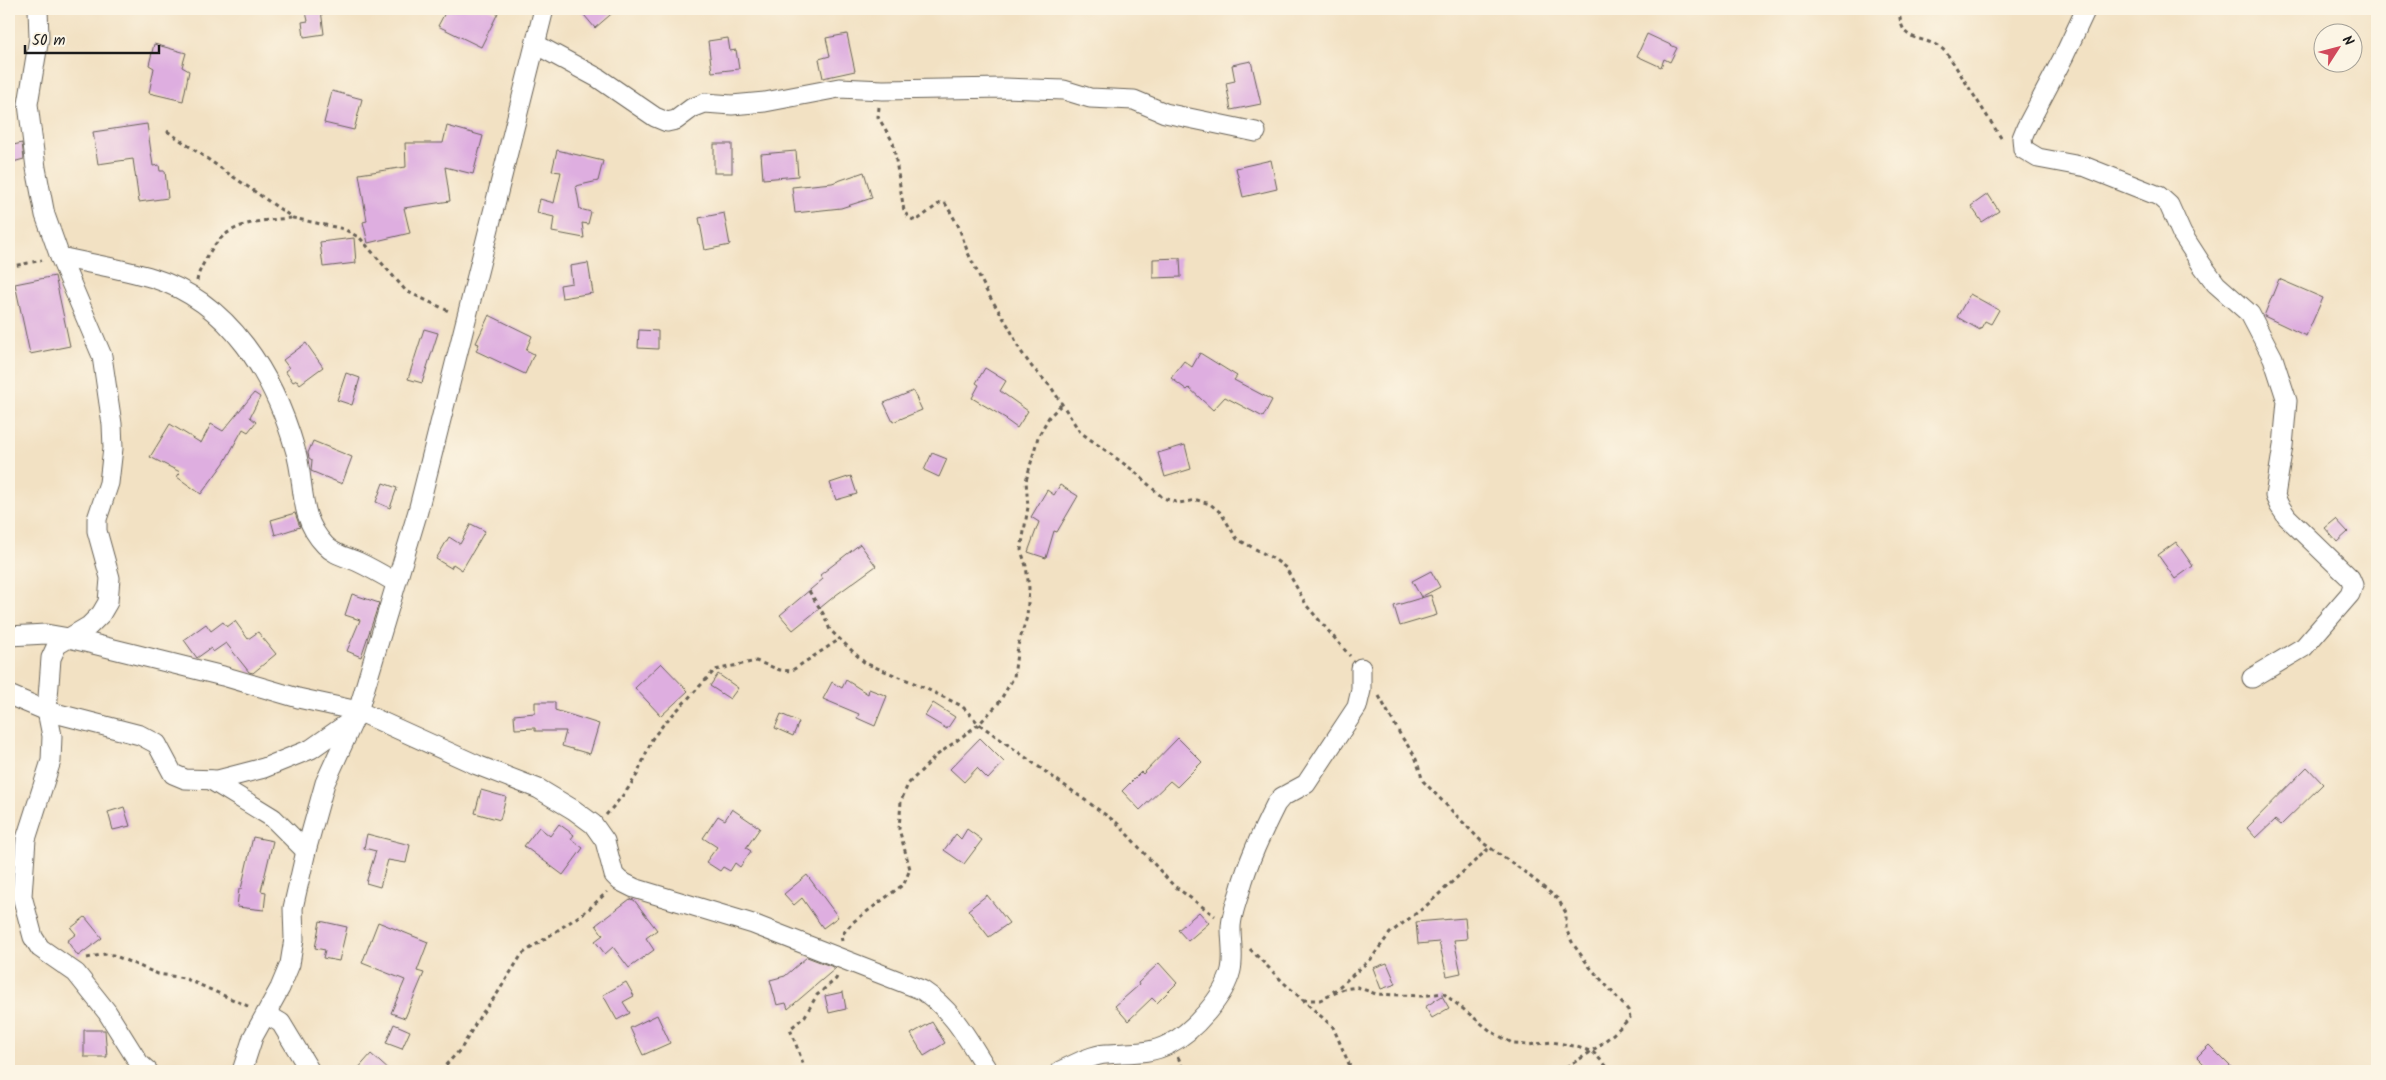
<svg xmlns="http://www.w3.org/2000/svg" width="2386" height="1080" font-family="Kalam,sans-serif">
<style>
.building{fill:#deaee0}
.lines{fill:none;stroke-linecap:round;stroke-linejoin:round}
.minor-casing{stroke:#676156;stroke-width:21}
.path{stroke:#676156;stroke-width:3;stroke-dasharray:4 4;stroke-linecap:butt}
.minor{stroke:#fff;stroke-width:19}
</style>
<rect width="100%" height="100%" fill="#fcf5e5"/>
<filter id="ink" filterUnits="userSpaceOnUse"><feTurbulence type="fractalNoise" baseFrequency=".02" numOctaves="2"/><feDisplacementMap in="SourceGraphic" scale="10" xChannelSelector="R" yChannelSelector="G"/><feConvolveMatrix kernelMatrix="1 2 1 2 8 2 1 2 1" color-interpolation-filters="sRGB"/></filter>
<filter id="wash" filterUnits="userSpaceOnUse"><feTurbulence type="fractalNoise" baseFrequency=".0096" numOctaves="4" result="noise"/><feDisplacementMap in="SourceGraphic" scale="20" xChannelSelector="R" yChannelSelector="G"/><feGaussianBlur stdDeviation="1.12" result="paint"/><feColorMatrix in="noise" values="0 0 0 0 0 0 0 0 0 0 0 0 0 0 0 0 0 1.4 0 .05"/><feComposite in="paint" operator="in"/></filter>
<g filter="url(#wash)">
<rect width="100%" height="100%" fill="#f2e1c3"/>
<g id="blocks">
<g class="building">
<path d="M447,9H489L498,13L481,47L438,26Z"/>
<path d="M579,9H617L595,28Z"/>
<path d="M321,10L324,34L304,37L302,22L308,21L306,12Z"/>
<path d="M847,34L855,71L823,78L819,59L830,56L826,38Z"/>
<path d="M1647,34L1677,48L1670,62L1664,59L1661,67L1637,56Z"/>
<path d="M728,38L730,51L736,50L739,69L712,72L708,41Z"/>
<path d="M154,44L186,53L182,67L189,71L183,101L149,93L154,68L149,65Z"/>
<path d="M1251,61L1261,104L1231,110L1226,83L1235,81L1232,65Z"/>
<path d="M332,91L362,99L354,130L324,123Z"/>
<path d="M147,124L153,166L159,165L160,171H165L168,198L139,202L133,159L98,164L93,132Z"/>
<path d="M447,126L483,136L473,174L445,167L450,201L404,208L410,233L368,243L363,222L367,221L359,174L406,167L405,143H443Z"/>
<path d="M22,143L24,159L9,163V146Z"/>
<rect x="714" y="144" width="18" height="29"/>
<path d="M557,150L603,161L598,181L576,186L580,209L591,212L588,224L582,223L584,238L552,232L554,217L537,213L540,199L554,203L561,172L552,171Z"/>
<path d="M796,151L798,176L763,179L761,154Z"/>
<path d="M1271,160L1277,189L1243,197L1236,168Z"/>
<path d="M864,172L872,198L841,208L795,213L792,187L832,183Z"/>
<path d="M1988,194L1999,211L1982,222L1971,206Z"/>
<path d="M724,213L730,245L705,250L699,218Z"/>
<path d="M354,238L356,263L323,267L320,242Z"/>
<path d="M1180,258L1181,277L1153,278V259Z"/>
<path d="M588,263L593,293L562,298L560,285L572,283L570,266Z"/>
<path d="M55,276L70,346L30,354L15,284Z"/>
<path d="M2279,279L2323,298L2306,336L2264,316Z"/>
<path d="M1970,294L1999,310L1991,324L1985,321L1980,330L1957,317Z"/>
<path d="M489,315L532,336L526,350L534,354L525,374L476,351L479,344L476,343Z"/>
<path d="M424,329L438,333L422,383L408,379Z"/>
<path d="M639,330L658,331V349L638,348Z"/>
<path d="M306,343L323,367L300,384L297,380L293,382L285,371L289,368L283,360Z"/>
<path d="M1200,353L1237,376L1234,380L1272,400L1263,417L1225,397L1213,410L1189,388L1187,390L1171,378L1184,361L1192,367Z"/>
<path d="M985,368L1006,381L1000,391L1028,411L1017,428L1006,420L1007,419L972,398L979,385L976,383Z"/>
<path d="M346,373L360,378L352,405L337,400Z"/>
<path d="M913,391L922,410L893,422L884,403Z"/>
<path d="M254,393L260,397L250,417L256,422L248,432L243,429L224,463L201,494L177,477L180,472L150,457L170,424L201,443L211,424L223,431Z"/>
<path d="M313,441L352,457L342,484L311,471L312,460L309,458L308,453Z"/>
<path d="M1185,445L1191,469L1165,477L1158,453Z"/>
<path d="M932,453L947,459L939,477L924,470Z"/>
<path d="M851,476L857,494L836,500L830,483Z"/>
<path d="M383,483L397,488L390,508L376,502Z"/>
<path d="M1060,485L1078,496L1057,532L1054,531L1046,558L1028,552L1039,522L1031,517L1047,490L1054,495Z"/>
<path d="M295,513L300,527L275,535L271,520Z"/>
<path d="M2336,519L2348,532L2337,542L2325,528Z"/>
<path d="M471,524L485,531L462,570L453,564L451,568L436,559L449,537L460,544Z"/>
<path d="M2176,542L2193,566L2175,579L2158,555Z"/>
<path d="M860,544L876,566L836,595L793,630L780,615L823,579L820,575Z"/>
<path d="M1431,571L1440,587L1421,597L1412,581Z"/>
<path d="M352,594L379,603L361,657L347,651L360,620L345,615Z"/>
<path d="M1431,595L1437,615L1400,626L1394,606Z"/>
<path d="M235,621L248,639L258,632L276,654L253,673L249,672L226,643L213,652L211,648L197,658L184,640L206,624L211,631L223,622L227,627Z"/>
<path d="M661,663L688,691L661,716L635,688Z"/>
<path d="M718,674L738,688L730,699L710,686Z"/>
<path d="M846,680L868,694L869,689L887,696L875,726L857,718L859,714L823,699L832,682L842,688Z"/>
<path d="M535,702H555V710L599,724L590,754L562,746L566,731H535V728L515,729L514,715L535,713Z"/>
<path d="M933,703L955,717L947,729L925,716Z"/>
<path d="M781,714L799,722L793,736L775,728Z"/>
<path d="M980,738L1004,762L988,779L977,768L964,782L950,769Z"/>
<path d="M1178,738L1202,762L1177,787L1170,781L1140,810L1122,791L1141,772L1143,774Z"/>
<path d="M2307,767L2323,784L2281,825L2275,820L2256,838L2247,828Z"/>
<path d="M481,790L506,797L500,820L475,813Z"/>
<path d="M124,807L130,826L113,830L108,812Z"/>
<path d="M732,809L760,828L746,848L751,851L740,867L735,863L730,871L723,867L720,871L706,862L717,847L703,838L718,816L725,820Z"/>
<path d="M559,824L574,835L571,839L583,848L563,875L524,846L539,827L550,836Z"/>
<path d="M967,829L982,840L964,864L944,850L956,834L961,839Z"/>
<path d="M367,834L410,845L406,863L388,860L380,887L366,883L376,851L364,848Z"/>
<path d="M253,837L273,841L261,891L266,892L264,910L237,907L239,889H241Z"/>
<path d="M807,875L838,917L823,928L802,898L794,905L784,894Z"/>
<path d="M987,895L1009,923L989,937L968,910Z"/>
<path d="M630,899L634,900L657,930L646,938L654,950L629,968L613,947L605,954L595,941L603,935L596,925Z"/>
<path d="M1199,912L1209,923L1188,941L1178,930Z"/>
<path d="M85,917L102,938L78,956L67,941L76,934L71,928Z"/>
<path d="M1465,918L1467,939L1454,940L1461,973L1447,976L1439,942L1418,944L1416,922Z"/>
<path d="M320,921L347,927L339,961L323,958L325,950L315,948Z"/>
<path d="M378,922L428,942L417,971L424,973L405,1018L391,1013L405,980L362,963Z"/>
<path d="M807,957L836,968L788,1009L786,1003L777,1005L770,980L785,976Z"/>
<path d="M1159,963L1177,983L1157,1003L1152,998L1128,1021L1115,1006L1139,985L1138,983Z"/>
<path d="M1387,963L1396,984L1381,989L1373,968Z"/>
<path d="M626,982L634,996L623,1002L630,1013L617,1020L603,995Z"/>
<path d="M843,992L846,1009L829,1013L825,996Z"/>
<path d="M1442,996L1449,1008L1432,1018L1425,1007Z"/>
<path d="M657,1015L670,1043L643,1055L630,1028Z"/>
<path d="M932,1022L945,1043L924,1056L911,1034Z"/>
<path d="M394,1024L410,1031L402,1049L386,1043Z"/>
<path d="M84,1030H105L107,1057H84Z"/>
<path d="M2209,1045L2235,1071H2211L2197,1057Z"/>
<path d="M371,1054L390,1071H356Z"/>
</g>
</g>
</g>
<g filter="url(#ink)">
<use href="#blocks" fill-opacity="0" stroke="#676156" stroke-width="1"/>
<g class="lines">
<defs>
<g id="minor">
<path d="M38,9L39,38L28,104L36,168L45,215L60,257L102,356L112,424L113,448L109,483L97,519V531L110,578L108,602L101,614L89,626L57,645L51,658L47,711L52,736L51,761L26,839L22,896L33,937L40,948L76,973L107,1012L139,1063L148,1071"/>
<path d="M2086,9L2064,56L2026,128L2022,138L2023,149L2038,158L2086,167L2159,196L2169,205L2182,234L2202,265L2216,284L2250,314L2273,358L2287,401L2283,446L2275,496L2279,505L2287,517L2350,578L2353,585L2350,594L2304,647L2252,678"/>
<path d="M537,45L598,78L655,117L667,122L676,120L692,108L705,103L732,105L765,102L839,88L883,90L1005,88L1064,90L1090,98L1134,100L1165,113L1256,132"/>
<path d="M60,257C91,264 123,269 153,278C230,302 274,376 295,449C306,483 297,516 325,545C334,555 347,557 358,562C371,568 383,575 395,582"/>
<path d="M9,636L46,634L69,638L223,676L298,698L358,711L477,765L539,789L574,810L593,824L605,841L614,875L620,881L634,888L753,924L922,990C954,1011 968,1040 988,1071"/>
<path d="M9,695L47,711L140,735L157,744L173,774L185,779L218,780L264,768L311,749L355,718"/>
<path d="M211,780L273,818L306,851"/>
<path d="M266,1014L281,1023L310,1071"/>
<path d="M242,1071L253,1037L280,988L290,964L294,939L293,908L306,851L325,783L358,711L418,511L544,9"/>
<path d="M1060,1071C1073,1065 1091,1055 1106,1054C1129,1052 1148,1055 1169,1044C1193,1032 1225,996 1231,970C1234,956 1231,943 1231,928C1231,917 1236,903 1240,891C1248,861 1262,832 1276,804L1282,797L1306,784L1357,707L1361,690V668"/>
</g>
</defs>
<use href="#minor" class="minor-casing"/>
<g class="path">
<path d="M1899,9C1901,44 1916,34 1938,46C1944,49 1948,55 1952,61L2003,141"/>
<path d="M879,107L878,117L893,142L904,211L909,218L916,221L940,203H945L958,225L968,253L988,294L1009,327L1020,350L1032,367L1051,387L1080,432L1134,471L1163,498L1179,503L1197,500L1210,504L1221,513L1237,539L1274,559L1286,568L1307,606L1350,656"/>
<path d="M167,131L293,218L344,229L360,238L406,291L451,312"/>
<path d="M9,267L42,260"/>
<path d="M197,281C198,273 202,266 206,259C224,222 255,221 292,218"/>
<path d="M809,591L824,615L830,630L865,663L912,682L962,706L979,724L1117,823L1173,885L1215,916"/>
<path d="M1379,696L1401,736L1415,756L1423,781L1483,843L1522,870L1558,899L1566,913V929L1573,944L1589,966L1628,1010L1630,1018C1608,1040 1586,1058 1557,1071"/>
<path d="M606,815L625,793L637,775L652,739L663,725L715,670L756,661L780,670L791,671L840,639"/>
<path d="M842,941L841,936L853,922L904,884L910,869L899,829L901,801L908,784L936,756L979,724L998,704L1014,677L1018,645L1027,617L1029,588L1026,566L1021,550L1028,507L1026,481L1038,437L1049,417L1062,404"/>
<path d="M1250,949L1284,983L1333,1027L1352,1071"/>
<path d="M87,958L105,954L113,955L158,974L184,978L250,1007"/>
<path d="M1333,992L1371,959L1390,933L1426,906L1489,848"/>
<path d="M1303,1000H1320L1344,989L1357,987L1376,994L1422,996L1443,993L1492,1032L1514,1044L1528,1045L1552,1042L1574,1046L1593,1052L1611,1071"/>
<path d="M1178,1057L1184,1071"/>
<path d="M440,1071L461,1049L480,1016L497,994L522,954L588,910L607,892"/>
<path d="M806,1071L790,1029L805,1016L817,995L836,979L838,974"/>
</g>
<use href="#minor" class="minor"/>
</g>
</g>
<rect width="2386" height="1080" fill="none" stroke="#fcf5e5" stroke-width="30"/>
<g transform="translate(2338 48) rotate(54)"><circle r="24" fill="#fcf5e5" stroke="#a29e95"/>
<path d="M0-4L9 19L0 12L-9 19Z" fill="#d1495b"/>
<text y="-8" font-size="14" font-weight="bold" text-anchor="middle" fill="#1c1c1c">N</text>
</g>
<path d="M25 45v8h134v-8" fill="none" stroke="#1c1c1c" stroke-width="2.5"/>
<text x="32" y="45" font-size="15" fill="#1c1c1c" stroke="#fcf5e5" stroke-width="4" paint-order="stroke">50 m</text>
</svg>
